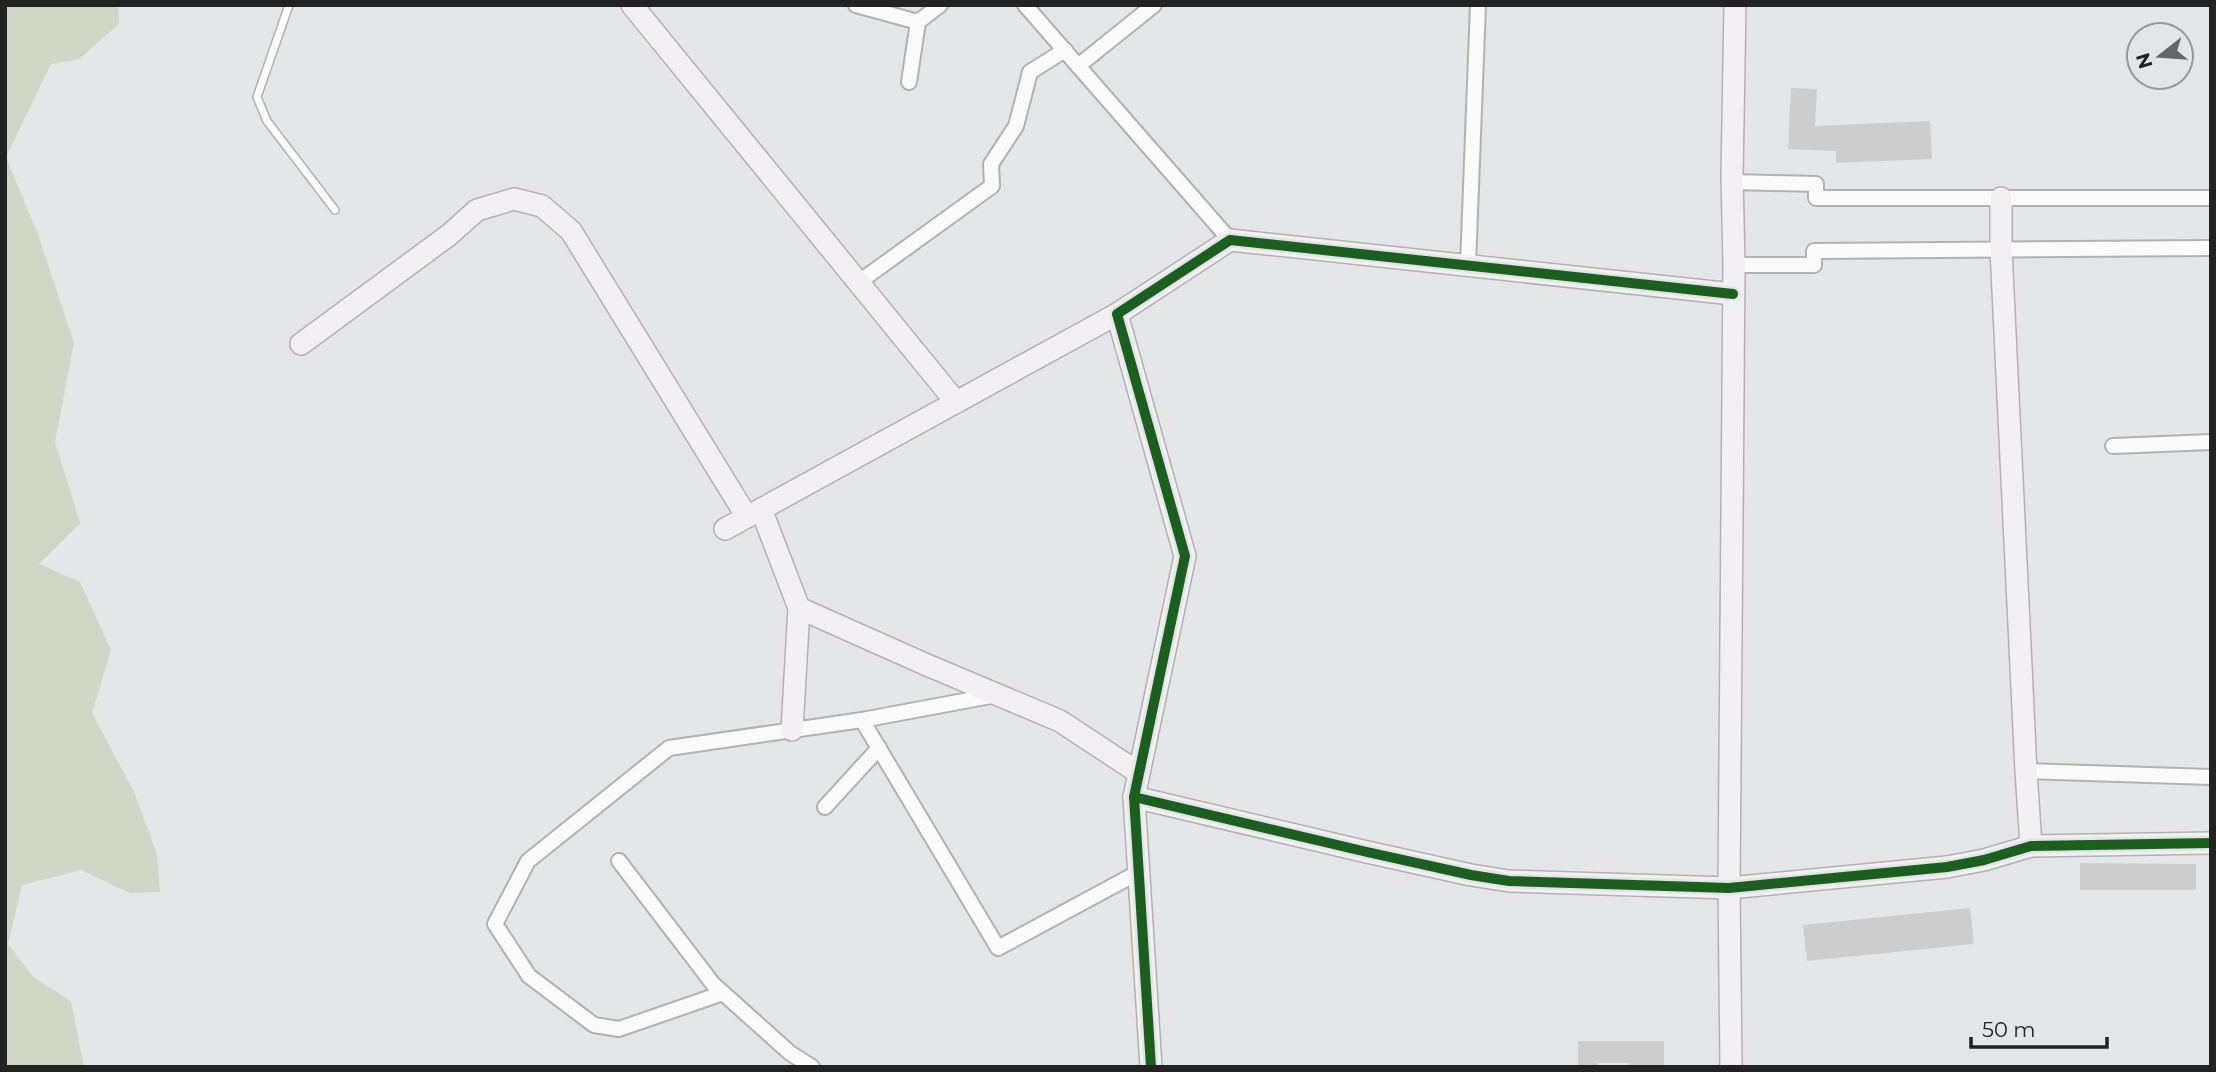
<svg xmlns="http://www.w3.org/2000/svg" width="2216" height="1072" font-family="Montserrat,sans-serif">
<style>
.green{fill:#d2d6c6}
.building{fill:#cdcdce}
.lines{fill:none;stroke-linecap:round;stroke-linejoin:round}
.lane-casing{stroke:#b1b1b2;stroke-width:10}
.street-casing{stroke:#b1b1b2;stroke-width:18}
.secondary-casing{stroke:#b1b1b2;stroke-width:24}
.lane{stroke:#fbfbfb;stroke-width:7}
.street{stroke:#fbfbfb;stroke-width:14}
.secondary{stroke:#f3f0f3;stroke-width:21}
.cycleway-casing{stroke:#e4e5e8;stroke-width:15}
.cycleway{stroke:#1b5e20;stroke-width:10}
</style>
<rect width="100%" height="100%" fill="#e5e6e7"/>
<path class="green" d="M5,5H118L119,24L79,59L51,64L6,157L37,232L74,343L55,442L80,523L39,564L80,582L111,650L92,713L134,792L157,854L160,892L130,893L81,870L22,885L8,944L33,977L71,1001L84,1067H5Z"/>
<g class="building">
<path d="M1791,88L1817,89L1815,126L1930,121L1932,159L1836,163V151L1788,149Z"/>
<path d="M2080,863L2196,864V890H2080Z"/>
<path d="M1970,908L1974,944L1807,961L1803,925Z"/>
<path d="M1578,1041H1664V1067H1630V1063H1598V1067H1578Z"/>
</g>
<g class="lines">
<defs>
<path id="lane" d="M289,5L257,97L267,121L335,210"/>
<g id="street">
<path d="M856,5L918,22"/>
<path d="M1025,5L1230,240"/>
<path d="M1078,66L1154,5"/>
<path d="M909,82L918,22L940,5"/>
<path d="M1732,182L1816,184V198H2211"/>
<path d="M1468,265L1478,5"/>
<path d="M1734,265H1814V251L2211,248"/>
<path d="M859,282L992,186L991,164L1016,126L1030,72L1065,50"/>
<path d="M2113,446L2211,442"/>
<path d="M996,695L862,720L998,948L1139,872"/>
<path d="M2026,771L2211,777"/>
<path d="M825,807L879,748"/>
<path d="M619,861L713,984L790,1053L812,1067"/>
<path d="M723,993L619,1029L594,1025L529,976L495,924L528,861L669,748L862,720"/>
</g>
<g id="secondary">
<path d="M632,5L956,402"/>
<path d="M2001,198V249L2026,771L2031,846"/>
<path d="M301,344L449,235L477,210L514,199L542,206L571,231L747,517"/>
<path d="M761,509L799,608L927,665L1060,721L1139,773"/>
<path d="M725,529L1117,314"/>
<path d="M792,730L799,608"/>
<path d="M1134,797L1367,852L1471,875L1509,881L1729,888L1947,867L1984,860L2031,846L2211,843"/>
<path d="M1151,1067L1134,797L1185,556L1117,314L1230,240L1733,294"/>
<path d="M1731,1067L1729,888L1734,265L1732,176L1735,5"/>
</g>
</defs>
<use href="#lane" class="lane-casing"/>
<use href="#street" class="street-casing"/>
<use href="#secondary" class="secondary-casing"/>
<use href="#lane" class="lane"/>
<use href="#street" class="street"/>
<use href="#secondary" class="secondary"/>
<defs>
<g id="cycleway">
<path d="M1134,797L1367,852L1471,875L1509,881L1729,888L1947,867L1984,860L2031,846L2211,843"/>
<path d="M1151,1067L1134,797L1185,556L1117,314L1230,240L1733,294"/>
</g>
</defs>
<use href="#cycleway" class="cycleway-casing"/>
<use href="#cycleway" class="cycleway"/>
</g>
<rect width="2216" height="1072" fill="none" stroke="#212122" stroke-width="14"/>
<g transform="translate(2160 56) rotate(253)"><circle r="33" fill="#e4e5e8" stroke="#969799" stroke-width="2"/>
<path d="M0-5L12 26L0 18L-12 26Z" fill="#666667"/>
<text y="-10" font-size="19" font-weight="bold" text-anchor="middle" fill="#212122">N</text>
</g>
<path d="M1971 1037v10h136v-10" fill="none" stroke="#212122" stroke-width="3.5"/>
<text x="1982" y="1037" font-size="21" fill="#212122" stroke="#e4e5e8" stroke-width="5" paint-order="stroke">50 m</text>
</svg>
